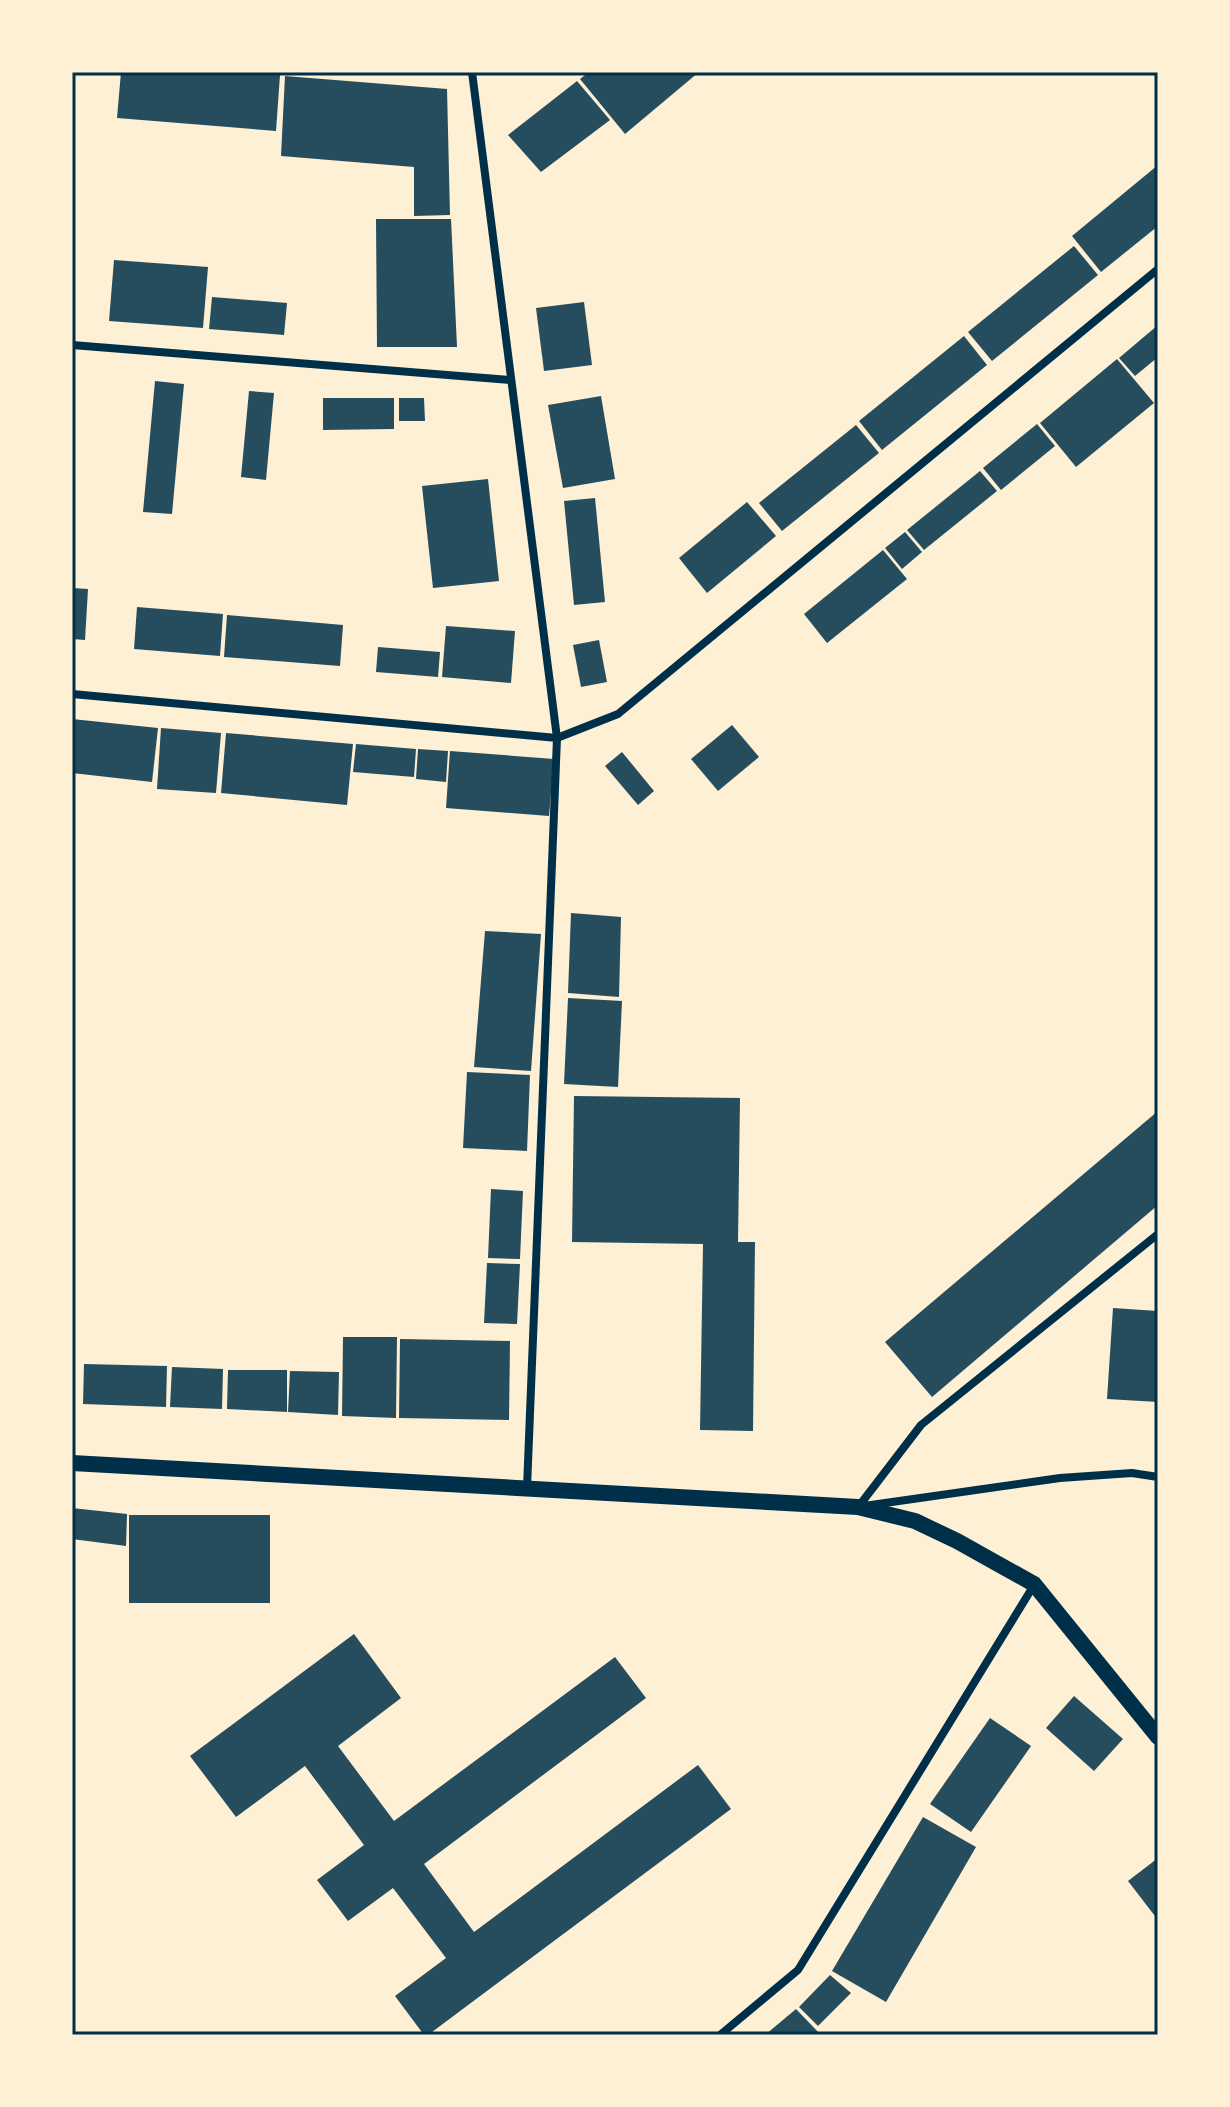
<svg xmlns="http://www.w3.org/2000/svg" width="1230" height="2107" font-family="Montserrat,sans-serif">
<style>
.building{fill:#264d5e}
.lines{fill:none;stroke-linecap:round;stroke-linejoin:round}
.minor{stroke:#003049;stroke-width:8}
.secondary{stroke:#003049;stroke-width:16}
.neatline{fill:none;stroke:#003049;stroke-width:3}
</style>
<rect width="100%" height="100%" fill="#fdf0d5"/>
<g class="building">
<path d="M121,72H240L280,75L276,131L117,118Z"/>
<path d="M589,72H699L625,134L580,79Z"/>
<path d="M285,76L447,89L450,215L414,216V167L281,156Z"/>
<path d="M577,81L610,120L541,172L508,135Z"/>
<path d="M1158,165V226L1101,272L1072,236Z"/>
<path d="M376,219H451L457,347H377Z"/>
<path d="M1074,246L1098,275L992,361L968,332Z"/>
<path d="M114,260L208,267L203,328L109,321Z"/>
<path d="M212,297L287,303L284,335L209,329Z"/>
<path d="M584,302L592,365L544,371L536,308Z"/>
<path d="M1158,325V357L1135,376L1119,358Z"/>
<path d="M964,336L987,365L882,450L859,421Z"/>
<path d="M1117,359L1154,403L1076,467L1040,423Z"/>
<path d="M155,381L184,384L172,514L143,512Z"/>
<path d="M249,391L274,393L266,480L241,477Z"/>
<path d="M601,396L615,479L563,488L548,405Z"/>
<path d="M323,398H394V429L323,430Z"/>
<path d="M399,398H424L425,421H399Z"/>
<path d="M1037,424L1055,446L1001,490L983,468Z"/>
<path d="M856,425L879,453L782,531L759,503Z"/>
<path d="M980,471L997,491L924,550L907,530Z"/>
<path d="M488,479L499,581L433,588L422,486Z"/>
<path d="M595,498L605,602L574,605L564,501Z"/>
<path d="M747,502L776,536L707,593L679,558Z"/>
<path d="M905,532L922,552L902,569L885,548Z"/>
<path d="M883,550L907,579L827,643L804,614Z"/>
<path d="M72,588L88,589L85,640L72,639Z"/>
<path d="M137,607L223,614L220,656L134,649Z"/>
<path d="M227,615L343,625L340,666L224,657Z"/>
<path d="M446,626L515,631L511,683L442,677Z"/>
<path d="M599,640L607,682L581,687L573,645Z"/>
<path d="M378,647L440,652L438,677L376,672Z"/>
<path d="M72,719L158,728L152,782L72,773Z"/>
<path d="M732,725L759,757L718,791L691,759Z"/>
<path d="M161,728L221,733L216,793L157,789Z"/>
<path d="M226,733L353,744L347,805L221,793Z"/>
<path d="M356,744L416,749L414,777L353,772Z"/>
<path d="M418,749L448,751L446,782L416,779Z"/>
<path d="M450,751L554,759L549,816L446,808Z"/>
<path d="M622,752L654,791L638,805L605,766Z"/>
<path d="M571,913L621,917L619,997L568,993Z"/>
<path d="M485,931L541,934L531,1071L474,1067Z"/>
<path d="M568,998L622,1001L618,1087L564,1084Z"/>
<path d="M467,1072L530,1075L527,1151L463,1148Z"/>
<path d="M574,1096L740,1098L738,1242H755L753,1431L700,1430L703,1244L572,1242Z"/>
<path d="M1158,1111V1205L932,1397L885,1342Z"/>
<path d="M491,1189L523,1191L520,1259L488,1258Z"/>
<path d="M487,1263L520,1264L517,1324L484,1323Z"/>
<path d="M1113,1308L1158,1311V1402L1107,1399Z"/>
<path d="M343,1337H397L396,1418L342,1416Z"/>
<path d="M400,1339L510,1341L509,1420L399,1418Z"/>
<path d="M84,1364L167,1366L166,1407L83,1404Z"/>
<path d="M172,1367L223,1369L222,1409L170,1407Z"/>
<path d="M228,1370H287V1412L227,1409Z"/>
<path d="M290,1371L339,1372L338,1415L288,1412Z"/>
<path d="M72,1508L127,1514L126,1546L72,1539Z"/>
<rect x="129" y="1515" width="141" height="88"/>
<path d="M354,1634L401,1698L338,1746L394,1821L615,1657L646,1698L424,1864L474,1932L698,1765L731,1809L428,2035H424L395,1996L446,1958L393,1888L348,1921L317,1880L364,1845L305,1766L236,1817L190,1756Z"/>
<path d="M1074,1696L1123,1739L1094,1771L1046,1728Z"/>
<path d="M990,1718L1031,1746L971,1832L930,1804Z"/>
<path d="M923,1817L976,1847L886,2002L832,1971Z"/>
<path d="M1158,1858V1920L1128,1881Z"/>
<path d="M830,1975L851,1993L818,2026L799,2007Z"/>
<path d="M796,2009L821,2035H765Z"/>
</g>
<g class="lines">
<g class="minor">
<path d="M472,72L557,738L527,1488"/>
<path d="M72,345L511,380"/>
<path d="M72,694L557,738L618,714L1158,269"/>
<path d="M871,1505L1060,1478L1132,1473L1158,1477"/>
<path d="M859,1506L921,1425L1158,1234"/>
<path d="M720,2035L798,1970L1034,1585"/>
</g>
<path class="secondary" d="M72,1463L858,1507L915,1521L957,1541L1034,1584L1158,1737"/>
</g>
<rect width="1230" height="2107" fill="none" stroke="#fdf0d5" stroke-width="148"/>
<rect x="74" y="74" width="1082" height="1959" class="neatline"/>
</svg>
